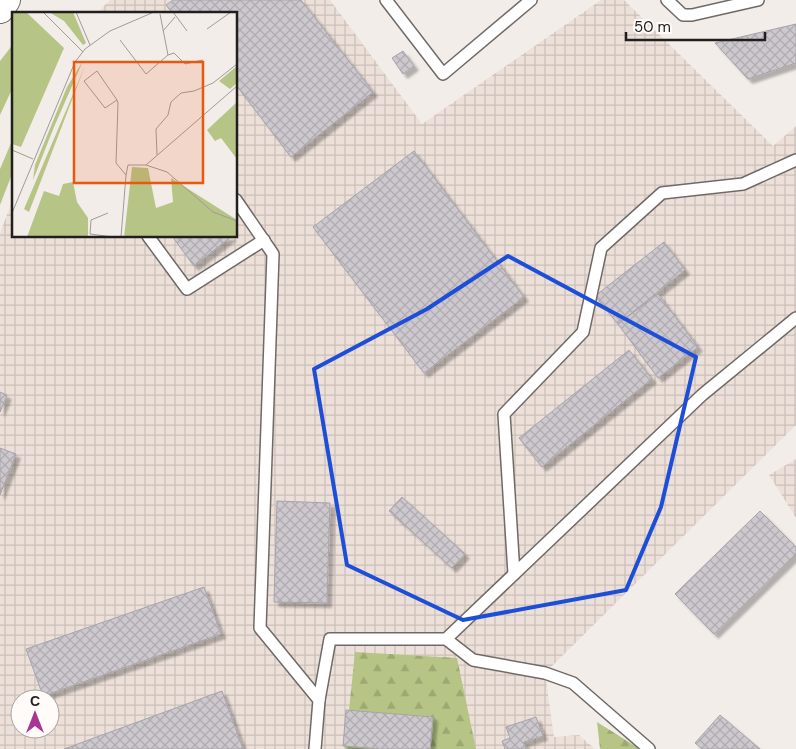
<svg xmlns="http://www.w3.org/2000/svg" width="796" height="749" font-family="'DM Sans',sans-serif">
<style>
.industrial{fill:url(#industrial-grid);fill-rule:evenodd}
.green{fill:#b6c585}
.forest{fill:url(#forest-firs)}
.building{fill:url(#building-cross-hatch);stroke:#a7a4a9;filter:url(#shadow)}
.lines{fill:none;stroke-linecap:round;stroke-linejoin:round}
.service-casing{stroke:#6f6a67;stroke-width:14}
.secondary-casing{stroke:#6f6a67;stroke-width:30}
.service{stroke:#fff;stroke-width:11}
.secondary{stroke:#fff;stroke-width:28}
.marked{fill:none;stroke:#1d4ed8;stroke-width:4;stroke-linejoin:round}
.inset-road{fill:none;stroke:#9f9b98;stroke-width:1}
.view{fill:#e8590c;fill-opacity:0.15;stroke:#e8590c;stroke-width:2.5}
.inset-edge{fill:none;stroke:#211f1e;stroke-width:2.5}
</style>
<defs>
<pattern id="industrial-grid" width="8" height="8" patternUnits="userSpaceOnUse" patternTransform="scale(1.25)"><rect width="8" height="8" fill="#ede0d9"/><path d="M0 4h8M4 0v8" fill="none" stroke="#cbc0ba"/></pattern>
<pattern id="forest-firs" width="22" height="20" patternUnits="userSpaceOnUse" patternTransform="scale(1.25)"><rect width="22" height="20" fill="#b6c585"/><path d="M5 1l3.5 6h-7zM16 11l3.5 6h-7z" fill="#9ca972"/></pattern>
<pattern id="building-cross-hatch" width="8" height="8" patternUnits="userSpaceOnUse" patternTransform="scale(1.25)"><rect width="8" height="8" fill="#ccc8cd"/><path d="M0 0l8 8M0 8l8-8" fill="none" stroke="#afabb0"/></pattern>
<filter id="shadow"><feDropShadow dx="4.5" dy="4.5" stdDeviation="1" flood-color="#0004"/></filter>
</defs>
<rect width="100%" height="100%" fill="#f3edea"/>
<g class="industrial">
<path d="M110,0H330L422,124L601,0H624L773,146L796,126V425L545,673L554,737L579,735L595,749H0V233L14,196V236H236V14H96ZM20,699H50V729H20Z"/>
<path d="M796,459V518L769,475Z"/>
</g>
<g class="green">
<path d="M14,43V85L0,115V61Z"/>
<path d="M14,136V169L0,205V169Z"/>
</g>
<g class="forest">
<path d="M355,652L457,658L476,749H345Z"/>
<path d="M597,722L640,749H600Z"/>
</g>
<g class="building">
<path d="M173,0H301L373,92L291,157L236,85V14H173L166,5Z"/>
<path d="M796,24V63L748,79L715,43Z"/>
<path d="M403,51L414,66L403,74L392,58Z"/>
<path d="M414,151L524,297L424,373L313,227Z"/>
<path d="M172,236H232L194,266Z"/>
<path d="M664,242L685,270L618,324L595,296Z"/>
<path d="M658,294L698,347L658,378L618,324Z"/>
<path d="M629,350L652,379L542,467L519,438Z"/>
<path d="M0,392L7,395L0,412Z"/>
<path d="M0,448L16,454L0,495Z"/>
<path d="M402,497L465,554L452,568L389,511Z"/>
<path d="M277,501L330,503L327,603L274,602Z"/>
<path d="M760,511L796,547V554L714,634L675,594Z"/>
<path d="M204,587L221,634L43,696L26,649Z"/>
<path d="M222,691L243,749H64Z"/>
<path d="M346,710L433,717L430,749H381L343,746Z"/>
<path d="M720,715L760,749H702L695,743Z"/>
<path d="M536,717L543,736L524,742L526,749H505L502,741L510,738L506,727Z"/>
</g>
<g class="lines">
<defs>
<g id="service">
<path d="M386,0L443,74L531,0"/>
<path d="M667,0L683,15H692L758,0"/>
<path d="M236,200L273,254L260,628L319,700L315,749"/>
<path d="M148,236L187,289L264,240"/>
<path d="M514,574L504,414L583,332L601,248L662,193L743,184L796,160"/>
<path d="M446,639L473,660L545,673L573,683L649,749"/>
<path d="M319,700L330,639H446L702,395L796,318"/>
</g>
<path id="secondary" d="M0,9L6,0"/>
</defs>
<use href="#service" class="service-casing"/>
<use href="#secondary" class="secondary-casing"/>
<use href="#service" class="service"/>
<use href="#secondary" class="secondary"/>
</g>
<path class="marked" d="M508,256L696,357L661,507L626,590L463,620L347,565L314,369L427,309Z"/>
<g transform="translate(12 12)">
<rect width="225" height="225" fill="#f3edea"/>
<path d="M37,0H61L74,31L71,33L52,9ZM71,49L42,115L21,168L23,153L55,75ZM73,54L17,200L12,197ZM225,54V71L218,77L207,69Z" fill="#b6c585"/>
<path d="M0,0H14L52,36L9,135L0,132ZM225,90V147L209,126L203,129L195,118ZM120,155L136,156L144,196L161,190L159,166L225,208V225H112ZM61,170L65,190L76,206V225H15L32,179L47,184L51,172Z" fill="#b6c585"/>
<path class="inset-road" d="M31,0L71,40M64,0L78,33M142,0H161M161,0L175,19M148,2L156,43L162,41L173,52L191,48M195,17L219,0M151,19L163,5M108,28L134,62L156,43M105,88L93,96L72,69L85,59L105,88L106,91L104,151L114,163L109,225M0,138L21,147M145,143L144,117L156,103L159,90L169,81L182,79L201,71L225,52M134,153L155,160L201,200L225,209M114,163L116,153H134L225,74M0,201L63,50L73,37L98,19L142,0M96,201L79,208L78,222L101,225"/>
<path class="view" d="M62,50H191V171H62Z"/>
<rect width="225" height="225" class="inset-edge"/>
</g>
<g transform="translate(35 714)"><circle r="24" fill="#fefbf9" stroke="#a6a3a1"/>
<path d="M0-4L9 19L0 12L-9 19Z" fill="#a73591"/>
<text y="-8" font-size="14" font-weight="bold" text-anchor="middle" fill="#211f1e">С</text>
</g>
<path d="M626 32v8h139v-8" fill="none" stroke="#211f1e" stroke-width="2.5"/>
<text x="634" y="32" font-size="15" fill="#211f1e" stroke="#fefbf9" stroke-width="4" paint-order="stroke">50 m</text>
</svg>
